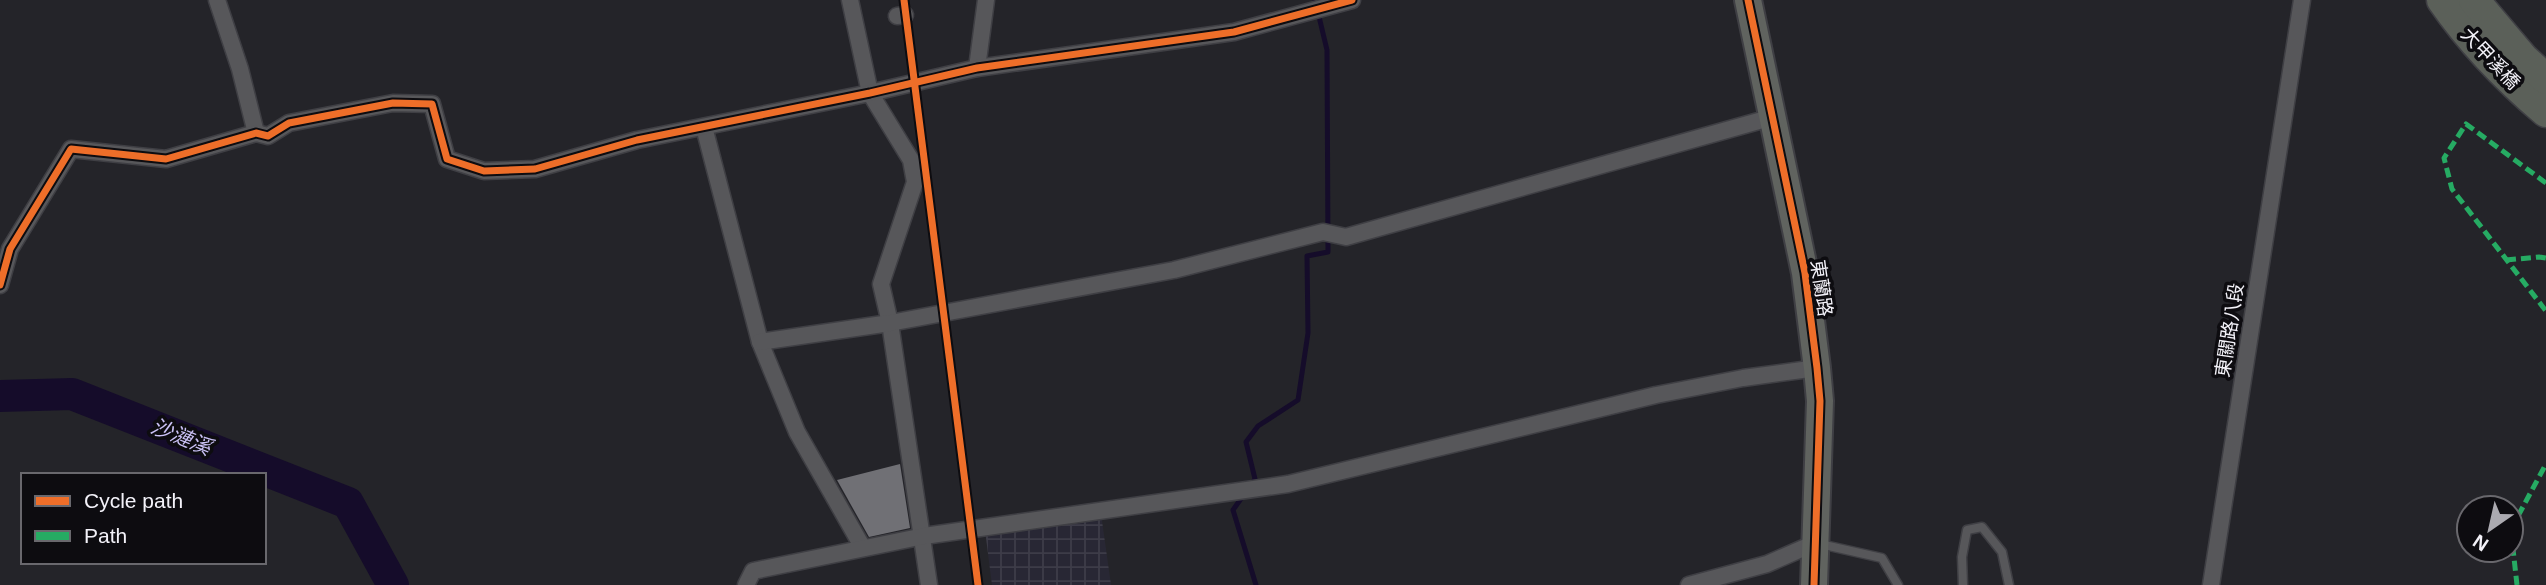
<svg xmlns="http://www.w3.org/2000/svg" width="2546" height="585" font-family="Arial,'Noto Sans TC',sans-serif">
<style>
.industrial{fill:url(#industrial-grid)}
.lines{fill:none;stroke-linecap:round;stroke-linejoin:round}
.stream{stroke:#150c2a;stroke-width:5}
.river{stroke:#150c2a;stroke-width:32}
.building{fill:#707075}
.lane-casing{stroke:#3f3f44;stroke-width:11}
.street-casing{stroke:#3f3f44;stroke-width:19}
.primary-casing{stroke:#3f3f44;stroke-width:30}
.highway-casing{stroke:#3f3f44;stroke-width:33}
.lane{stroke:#57575a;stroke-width:8}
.street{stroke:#57575a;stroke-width:16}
.primary{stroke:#60635f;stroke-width:26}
.highway{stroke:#5b6059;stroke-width:30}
.quiet{stroke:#26ab63;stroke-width:5;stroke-dasharray:10 5;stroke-linecap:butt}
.cycleway-casing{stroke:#0d0c10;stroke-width:11}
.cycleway{stroke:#ee6e29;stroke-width:7}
.labels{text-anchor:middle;stroke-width:7;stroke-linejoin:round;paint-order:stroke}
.street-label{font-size:19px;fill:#f3f2f9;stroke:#0d0c10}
.water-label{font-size:21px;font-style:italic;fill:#cac1f5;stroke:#0d0c10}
</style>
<defs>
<pattern id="industrial-grid" width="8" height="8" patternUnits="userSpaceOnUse" patternTransform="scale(1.75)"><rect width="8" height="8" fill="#282734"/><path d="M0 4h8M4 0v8" fill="none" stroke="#3d3c48"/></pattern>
</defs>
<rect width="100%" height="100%" fill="#242429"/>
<path class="industrial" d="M1101,514L1111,585H992L985,530Z"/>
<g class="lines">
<g class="stream">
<path d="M1251,485L1255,479L1246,442L1258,426L1298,400L1308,333L1307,256L1328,252L1327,50L1315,0"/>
<path d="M1245,493L1233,510L1256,585"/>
</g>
<path class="river" d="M0,396L72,394L348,503L393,585"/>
</g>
<path class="building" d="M900,464L910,528L869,537L837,480Z"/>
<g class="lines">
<defs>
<g id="lane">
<path d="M1820,544L1882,558L1898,585"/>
<path d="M1963,585L1962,557L1967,530L1982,527L2002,552L2009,585"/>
</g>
<g id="street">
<path d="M217,0L240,69L256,133"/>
<path d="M850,0L870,93L911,160L915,182L881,284L890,323L929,585"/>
<path d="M897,16L905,15"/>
<path d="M977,68L986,0"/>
<path d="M704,127L760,342L797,432L863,548"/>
<path d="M0,285L10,249L71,149L166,159L256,133L268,136L289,123L393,103L432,104L447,159L484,171L535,169L637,140L870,93L977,68L1234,32L1352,0"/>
<path d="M760,342L890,323L1174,270L1323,232L1346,237L1773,117"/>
<path d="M746,585L753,571L924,536L1288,484L1656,395L1743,378L1817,368"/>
<path d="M1689,585L1767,564L1815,543"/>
<path d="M2211,585L2302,0"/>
</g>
<path id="primary" d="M1748,0L1805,273L1817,368L1820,401L1814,585"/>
<g id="highway">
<path d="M2442,0C2471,42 2507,79 2546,112"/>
<path d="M2474,0L2523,58L2546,79"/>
</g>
</defs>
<use href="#lane" class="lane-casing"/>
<use href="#street" class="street-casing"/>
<use href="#primary" class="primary-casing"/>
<use href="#highway" class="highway-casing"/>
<use href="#lane" class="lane"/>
<use href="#street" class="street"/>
<use href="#primary" class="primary"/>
<use href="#highway" class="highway"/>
<g class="quiet">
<path d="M2546,183L2466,124L2444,158L2452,189L2546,311"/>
<path d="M2506,260L2539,257L2546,258"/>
<path d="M2511,529L2546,464"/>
<path d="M2511,531L2517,585"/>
</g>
<defs>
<g id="cycleway">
<path d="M904,0L978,585"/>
<path d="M1748,0L1805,273L1817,368L1820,401L1814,585"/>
<path d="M0,285L10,249L71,149L166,159L256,133L268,136L289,123L393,103L432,104L447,159L484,171L535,169L637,140L870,93L977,68L1234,32L1352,0"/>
</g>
</defs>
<use href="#cycleway" class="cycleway-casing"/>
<use href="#cycleway" class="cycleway"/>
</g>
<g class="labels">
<g class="street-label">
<text transform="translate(2491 58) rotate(47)" y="7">大甲溪橋</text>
<text transform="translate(1822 288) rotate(82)" y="7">東蘭路</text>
<text transform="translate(2229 330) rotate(-81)" y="7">東關路八段</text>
</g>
<g class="water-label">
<text transform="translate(181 437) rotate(22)" y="7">沙漣溪</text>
</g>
</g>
<rect x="21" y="473" width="245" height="91" fill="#0d0c10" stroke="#69686d" stroke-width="2"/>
<rect x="35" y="496" width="35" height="10" fill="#ee6e29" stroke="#69686d" stroke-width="2"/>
<text x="84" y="508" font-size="21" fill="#f3f2f9">Cycle path</text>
<rect x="35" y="531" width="35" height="10" fill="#26ab63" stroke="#69686d" stroke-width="2"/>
<text x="84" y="543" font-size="21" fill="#f3f2f9">Path</text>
<g transform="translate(2490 529) rotate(214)"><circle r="33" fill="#0d0c10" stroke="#69686d" stroke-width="2"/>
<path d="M0-5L12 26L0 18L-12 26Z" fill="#abaab0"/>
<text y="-10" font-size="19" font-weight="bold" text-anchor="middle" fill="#f3f2f9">N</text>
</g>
</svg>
